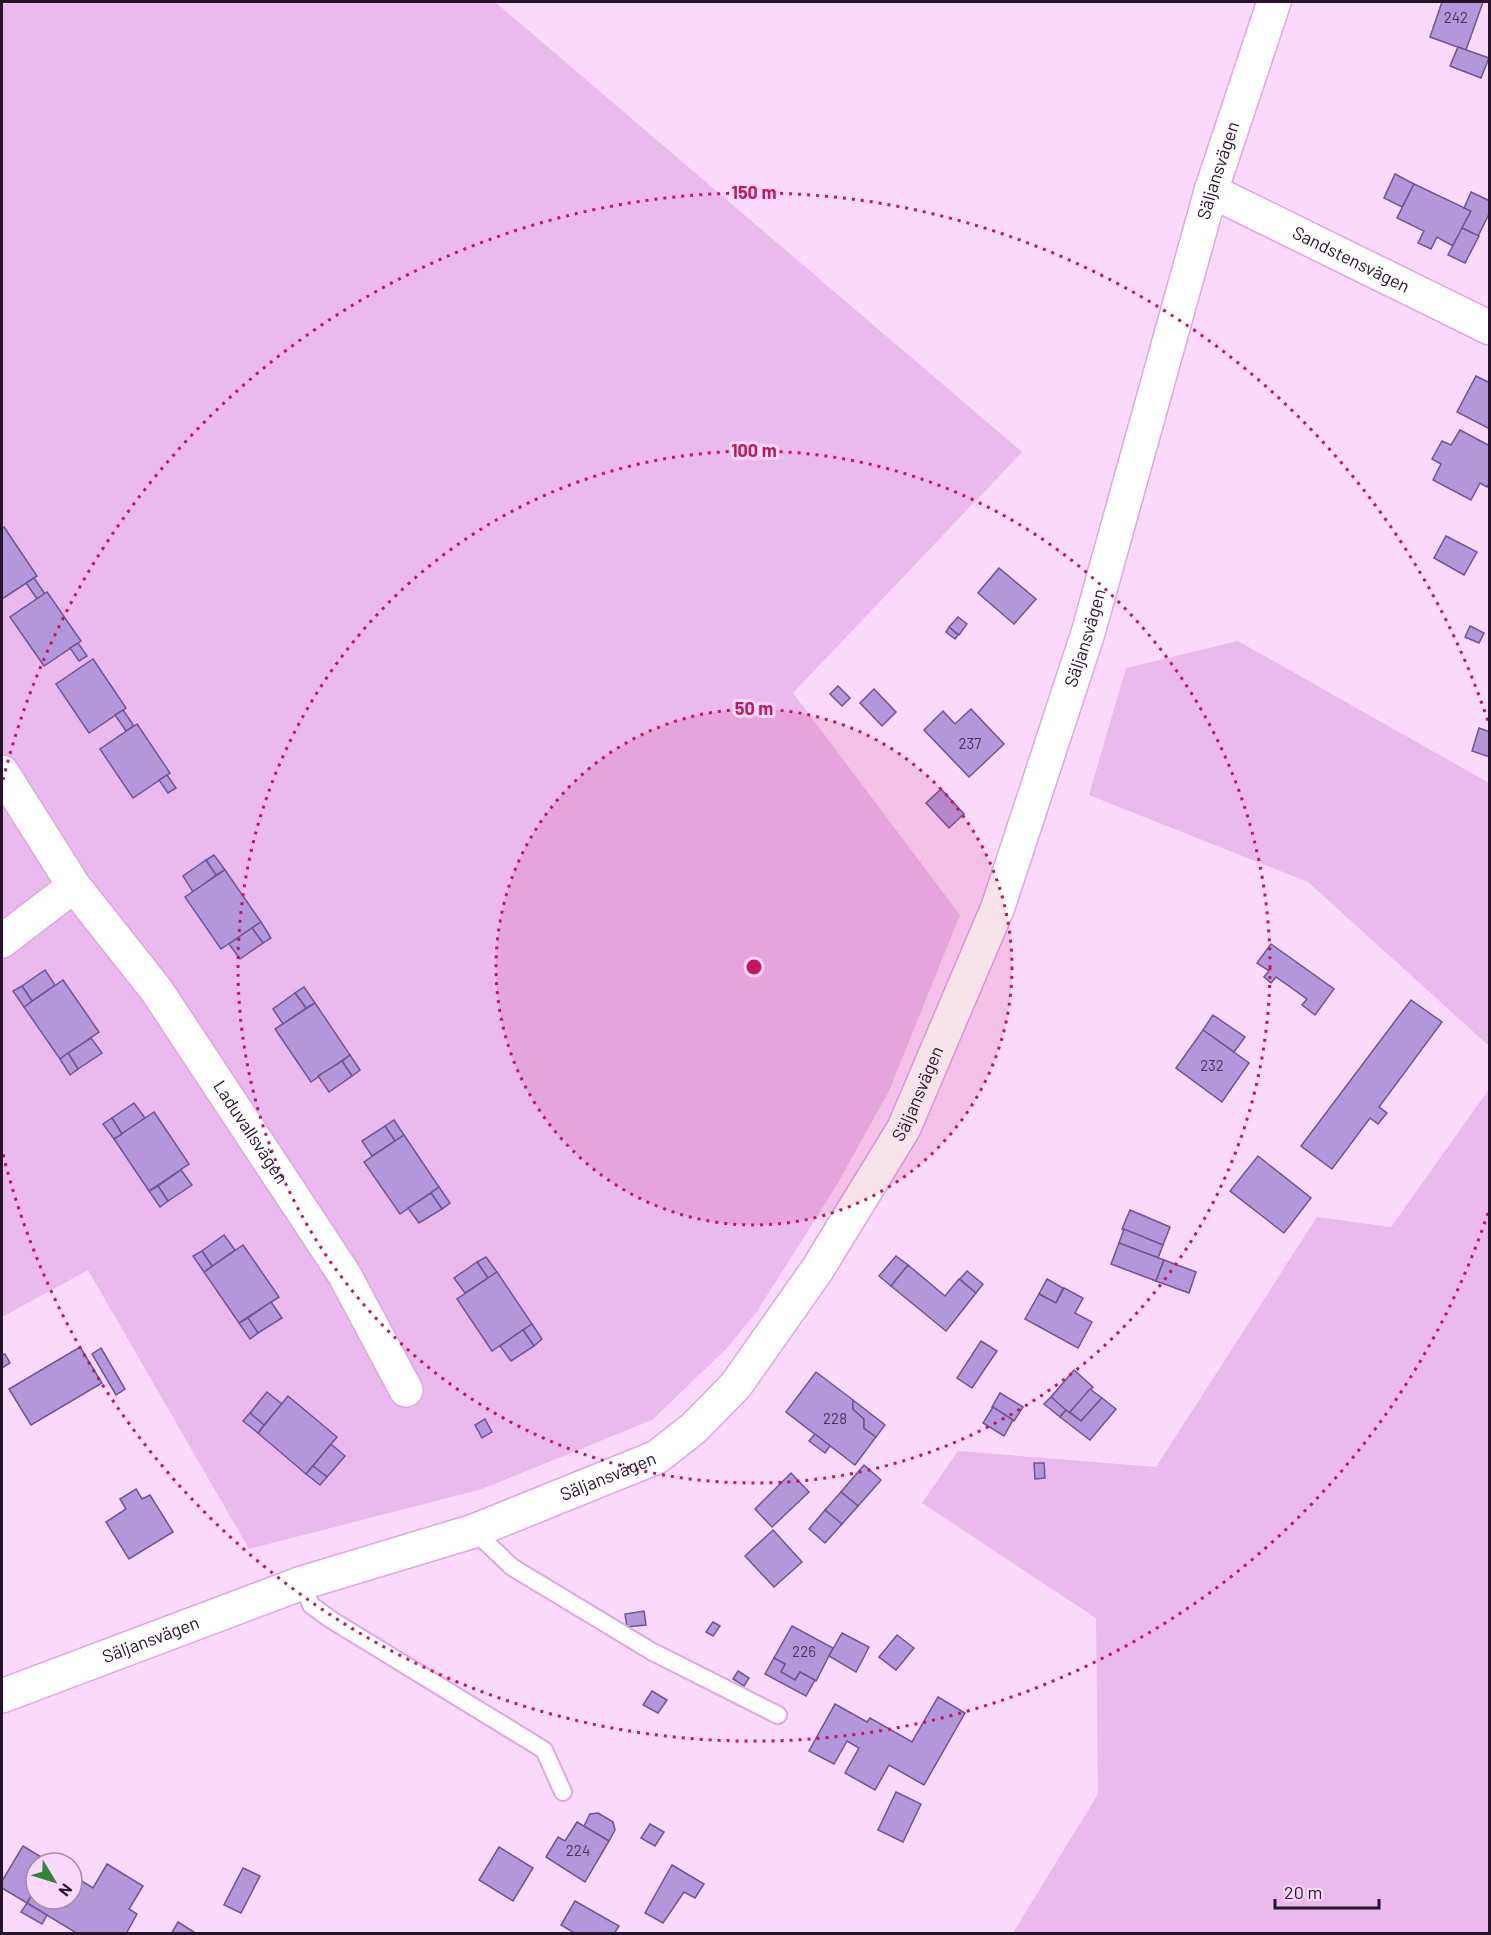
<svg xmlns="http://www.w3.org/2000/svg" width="1491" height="1935" font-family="Barlow,sans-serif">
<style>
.green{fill:#eab9ee}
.building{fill:#b497da;stroke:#705491;stroke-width:1.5}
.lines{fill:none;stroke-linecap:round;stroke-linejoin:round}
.service-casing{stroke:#dda7e1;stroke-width:20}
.minor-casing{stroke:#dda7e1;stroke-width:36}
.tertiary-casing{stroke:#dda7e1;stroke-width:36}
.service{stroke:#fff;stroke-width:16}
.minor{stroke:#fff;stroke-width:33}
.tertiary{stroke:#fff;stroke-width:33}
.ring{fill:none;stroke:#c2185b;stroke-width:3;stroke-dasharray:3 6}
.labels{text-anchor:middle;stroke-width:6;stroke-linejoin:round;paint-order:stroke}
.number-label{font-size:15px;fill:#4b3556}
.street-label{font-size:18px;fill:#28142a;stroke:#fad9fc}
.centre{fill:#c2185b;stroke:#fad9fc;stroke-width:3}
.ring-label{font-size:18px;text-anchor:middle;font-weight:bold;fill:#c2185b;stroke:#fad9fc;stroke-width:6;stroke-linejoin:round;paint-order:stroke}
</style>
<rect width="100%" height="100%" fill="#fad9fc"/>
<g class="green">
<path d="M2,2H495L1022,452L793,693L960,915L889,1091L835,1188L756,1313L725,1350L652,1420L482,1489L249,1549L88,1270L2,1317Z"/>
<path d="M1238,641L1489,783V1046L1308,882L1089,795L1126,668Z"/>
<path d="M1489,1089V1933H1013L1098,1794L1096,1618L922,1503L958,1451L1156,1467L1317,1217L1391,1227Z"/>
</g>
<g class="building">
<path d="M1442,2H1483L1466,50L1430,37Z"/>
<path d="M1458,47L1489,58L1481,78L1450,66Z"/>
<path d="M1395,174L1414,184L1402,207L1384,198Z"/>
<path d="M1414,184L1471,211L1453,246L1437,237L1431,249L1418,243L1424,231L1397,218Z"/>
<path d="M1471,192L1490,201V212L1478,236L1462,228L1471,211L1464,208Z"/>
<path d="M1462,228L1479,236L1465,263L1448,255Z"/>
<path d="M1476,376L1490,383V429L1457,412Z"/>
<path d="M1460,430L1490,446V483L1487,487L1480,483L1471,500L1433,480L1441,464L1432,459L1442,441L1451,445Z"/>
<path d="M4,527L37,576L2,599V528Z"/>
<path d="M1446,536L1477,552L1464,575L1434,558Z"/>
<path d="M999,568L1036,599L1014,624L978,593Z"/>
<path d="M34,578L45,594L37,599L26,583Z"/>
<path d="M47,592L81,641L44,666L10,617Z"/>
<path d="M958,617L967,624L959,635L949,627Z"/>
<path d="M1470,626L1484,633L1479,643L1465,637Z"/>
<path d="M949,627L958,635L955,639L946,632Z"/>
<path d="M78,643L87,656L79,661L70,648Z"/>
<path d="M93,659L126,708L89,733L56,684Z"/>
<path d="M838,686L850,698L842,706L830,694Z"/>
<path d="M874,689L896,712L882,726L860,703Z"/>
<path d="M971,709L1004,744L969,777L924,730L943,711L955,724Z"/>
<path d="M123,710L134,726L126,731L115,715Z"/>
<path d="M137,724L170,773L133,798L100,749Z"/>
<path d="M1479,728L1490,732V757L1472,751Z"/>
<path d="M167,775L176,788L168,793L159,780Z"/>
<path d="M941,789L964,814L949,828L926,803Z"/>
<path d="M214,855L225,870L216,875L206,860Z"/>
<path d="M206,860L216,875L193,892L183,876Z"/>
<path d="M225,870L261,922L221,949L185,897Z"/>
<path d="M261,922L271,938L263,943L252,928Z"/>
<path d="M252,928L263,943L240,959L229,944Z"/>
<path d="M1271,944L1334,989L1315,1015L1302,1005L1307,999L1276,977L1271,983L1264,977L1269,971L1257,963Z"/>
<path d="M45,970L55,985L32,1001L22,986Z"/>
<path d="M63,980L99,1032L60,1059L24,1007Z"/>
<path d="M22,986L32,1001L24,1007L13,991Z"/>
<path d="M304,987L315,1003L306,1008L295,993Z"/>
<path d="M295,993L306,1008L283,1024L273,1009Z"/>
<path d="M1411,1000L1442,1022L1379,1107L1387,1113L1378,1124L1370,1118L1332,1169L1301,1146Z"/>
<path d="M315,1003L350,1055L311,1082L275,1029Z"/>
<path d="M1213,1015L1245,1037L1234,1052L1203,1030Z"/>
<path d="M1203,1030L1249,1063L1222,1102L1176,1068Z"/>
<path d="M91,1038L102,1053L78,1069L68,1053Z"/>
<path d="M68,1053L78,1069L70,1075L60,1059Z"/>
<path d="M350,1055L360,1070L352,1076L342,1061Z"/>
<path d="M342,1061L352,1076L329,1092L318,1076Z"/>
<path d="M134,1103L145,1118L122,1134L112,1118Z"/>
<path d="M154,1112L189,1164L149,1191L114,1139Z"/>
<path d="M112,1118L122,1134L114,1139L103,1124Z"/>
<path d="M394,1120L404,1135L395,1141L385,1126Z"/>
<path d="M385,1126L395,1141L372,1156L362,1141Z"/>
<path d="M404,1135L439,1187L400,1214L364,1162Z"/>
<path d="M1258,1156L1311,1198L1284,1233L1230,1191Z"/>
<path d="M181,1170L192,1185L168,1201L158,1186Z"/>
<path d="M158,1186L168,1201L160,1207L149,1191Z"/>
<path d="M439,1187L450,1203L442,1209L431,1193Z"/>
<path d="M431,1193L442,1209L419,1223L408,1208Z"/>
<path d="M1130,1210L1170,1227L1163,1245L1122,1229Z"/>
<path d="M1124,1229L1163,1245L1158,1258L1119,1243Z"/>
<path d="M224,1235L235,1250L212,1266L202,1251Z"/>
<path d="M1119,1243L1164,1260L1156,1281L1111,1264Z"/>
<path d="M243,1245L279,1297L239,1323L204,1272Z"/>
<path d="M202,1251L212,1266L204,1272L193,1256Z"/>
<path d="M896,1256L908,1265L891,1286L879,1276Z"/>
<path d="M486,1257L497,1272L488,1278L477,1262Z"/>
<path d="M1164,1260L1196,1272L1189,1293L1156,1281Z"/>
<path d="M477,1262L488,1278L465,1293L454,1278Z"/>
<path d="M908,1265L945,1296L959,1279L976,1293L946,1331L891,1286Z"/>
<path d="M967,1271L983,1284L976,1293L960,1279Z"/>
<path d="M497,1272L532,1324L492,1351L457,1299Z"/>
<path d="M1047,1279L1063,1288L1056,1303L1039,1294Z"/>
<path d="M1064,1288L1083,1298L1075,1313L1092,1322L1078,1348L1025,1319L1039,1294L1056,1303Z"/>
<path d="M271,1302L282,1318L258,1333L248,1318Z"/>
<path d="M248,1318L258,1333L250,1339L239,1323Z"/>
<path d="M532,1324L542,1339L534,1346L523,1330Z"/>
<path d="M523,1330L534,1346L511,1361L500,1346Z"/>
<path d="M981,1341L997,1351L972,1388L957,1378Z"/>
<path d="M80,1347L102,1383L31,1425L9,1389Z"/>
<path d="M101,1348L125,1389L116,1395L92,1354Z"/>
<path d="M5,1354L10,1363L2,1368V1355Z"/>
<path d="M1074,1370L1093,1387L1069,1413L1051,1397Z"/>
<path d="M816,1372L853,1400V1409L864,1419V1428L876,1437L855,1465L786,1412Z"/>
<path d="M1090,1389L1102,1398L1081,1421L1070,1412Z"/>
<path d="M267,1392L282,1404L264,1425L250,1413Z"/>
<path d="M1000,1393L1023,1407L1014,1421L992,1407Z"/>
<path d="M288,1396L337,1437L306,1474L258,1433Z"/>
<path d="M1051,1397L1066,1410L1060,1417L1044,1404Z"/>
<path d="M1102,1398L1116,1409L1090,1440L1060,1417L1066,1410L1081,1421Z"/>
<path d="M853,1400L885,1425L876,1437L864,1428V1419L853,1409Z"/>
<path d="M993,1407L1013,1420L1004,1436L983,1423Z"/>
<path d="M250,1413L264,1425L258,1433L243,1421Z"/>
<path d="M485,1419L492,1432L482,1438L475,1425Z"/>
<path d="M815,1434L830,1446L825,1453L809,1441Z"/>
<path d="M331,1444L345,1456L327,1477L313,1466Z"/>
<path d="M1034,1463H1044L1045,1478L1035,1479Z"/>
<path d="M864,1465L881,1480L858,1506L841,1492Z"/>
<path d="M313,1466L327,1477L320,1485L306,1474Z"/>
<path d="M791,1473L809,1492L772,1527L755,1509Z"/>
<path d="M136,1489L142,1499L150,1495L173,1532L129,1559L106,1522L126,1509L120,1499Z"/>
<path d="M841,1492L858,1506L842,1524L825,1510Z"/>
<path d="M825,1510L842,1524L825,1543L809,1529Z"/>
<path d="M773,1530L802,1562L774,1587L745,1556Z"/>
<path d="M644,1611L646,1625L627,1627L625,1614Z"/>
<path d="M713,1622L720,1626L713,1636L706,1632Z"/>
<path d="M792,1626L833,1648L816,1681L800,1672L795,1680L781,1672L785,1664L774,1658Z"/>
<path d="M842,1633L869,1647L856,1672L829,1656Z"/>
<path d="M897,1635L914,1648L896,1670L879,1657Z"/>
<path d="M774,1658L785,1664L781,1672L795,1680L800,1672L815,1680L806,1696L765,1674Z"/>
<path d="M738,1671L749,1678L744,1686L733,1679Z"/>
<path d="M652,1691L667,1700L658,1713L643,1705Z"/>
<path d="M938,1697L965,1713L924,1785L889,1765L875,1790L845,1773L859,1748L847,1741L834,1764L809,1751L835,1704L867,1722L870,1718L912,1742Z"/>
<path d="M896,1792L921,1804L903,1842L878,1830Z"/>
<path d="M598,1813L613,1822L615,1830L609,1841L584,1826L590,1814Z"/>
<path d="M577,1822L609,1841L585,1882L546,1857L558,1837L565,1841Z"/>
<path d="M650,1824L664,1832L655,1846L641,1838Z"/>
<path d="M23,1846L51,1863H36V1888L27,1903L2,1888V1881Z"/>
<path d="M499,1847L533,1868L513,1901L479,1880Z"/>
<path d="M107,1864L143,1886L129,1909L137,1914L126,1934H78L27,1903L36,1888V1899H72V1875L93,1888Z"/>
<path d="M672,1865L704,1884L695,1898L684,1892L663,1923L645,1913Z"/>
<path d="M243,1868L260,1876L241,1913L224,1905Z"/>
<path d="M575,1901L619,1926L614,1934H576L561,1925Z"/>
<path d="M27,1903L47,1915L42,1924L21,1912Z"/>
<path d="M178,1922L197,1934H171Z"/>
</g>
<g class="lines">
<defs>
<g id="service">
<path d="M474,1531L512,1567L651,1651L778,1715"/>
<path d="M302,1583L311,1605L330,1619L544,1750L563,1792"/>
</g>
<g id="minor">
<path id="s1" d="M1211,191L1490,328"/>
<path id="s2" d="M2,772L74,886L157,991L344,1274L406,1390"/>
<path d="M2,941L74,886"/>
</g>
<g id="tertiary">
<path id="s3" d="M2,1696L302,1583L474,1531L657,1457L694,1428L736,1385L817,1270L904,1128L998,907L1088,633L1211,191L1274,2"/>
</g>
</defs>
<use href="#service" class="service-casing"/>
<use href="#minor" class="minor-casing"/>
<use href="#tertiary" class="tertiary-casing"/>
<use href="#service" class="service"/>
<use href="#minor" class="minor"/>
<use href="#tertiary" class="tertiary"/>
</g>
<circle cx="754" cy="967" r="258" fill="#c2185b" fill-opacity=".12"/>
<g class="ring">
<circle cx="754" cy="967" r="258"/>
<circle cx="754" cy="967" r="516"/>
<path d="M1488 1213A774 774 0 0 1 3 1154M3 780A774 774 0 0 1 1488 721"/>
</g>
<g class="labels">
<g class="number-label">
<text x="1456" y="23">242</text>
<text x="970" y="749">237</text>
<text x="1212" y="1071">232</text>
<text x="835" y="1424">228</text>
<text x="804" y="1657">226</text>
<text x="578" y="1856">224</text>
</g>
<g class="street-label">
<text dy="6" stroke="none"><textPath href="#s3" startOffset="2121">Säljansvägen</textPath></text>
<text dy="6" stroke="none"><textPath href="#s1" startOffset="156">Sandstensvägen</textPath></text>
<text dy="6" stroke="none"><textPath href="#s3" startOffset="1635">Säljansvägen</textPath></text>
<text dy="6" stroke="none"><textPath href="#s3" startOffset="1149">Säljansvägen</textPath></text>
<text dy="6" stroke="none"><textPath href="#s2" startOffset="438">Laduvallsvägen</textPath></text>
<text dy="6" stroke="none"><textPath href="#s3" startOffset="645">Säljansvägen</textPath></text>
<text dy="6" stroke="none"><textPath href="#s3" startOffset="159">Säljansvägen</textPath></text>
</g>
</g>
<circle cx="754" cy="967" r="9" class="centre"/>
<g class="ring-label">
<text x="754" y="199">150 m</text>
<text x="754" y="457">100 m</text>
<text x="754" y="715">50 m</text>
</g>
<rect width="1491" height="1935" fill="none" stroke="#28142a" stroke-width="6"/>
<g transform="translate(54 1881) rotate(128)"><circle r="28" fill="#fad9fc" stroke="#a68aa8" stroke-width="1.5"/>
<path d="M0-4.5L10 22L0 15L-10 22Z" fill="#308635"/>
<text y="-9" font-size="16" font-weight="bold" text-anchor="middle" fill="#28142a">N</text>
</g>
<path d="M1275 1899v9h104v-9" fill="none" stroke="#28142a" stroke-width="3"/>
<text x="1284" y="1899" font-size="18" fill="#28142a" stroke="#fad9fc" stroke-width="4.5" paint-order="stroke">20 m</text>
</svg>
